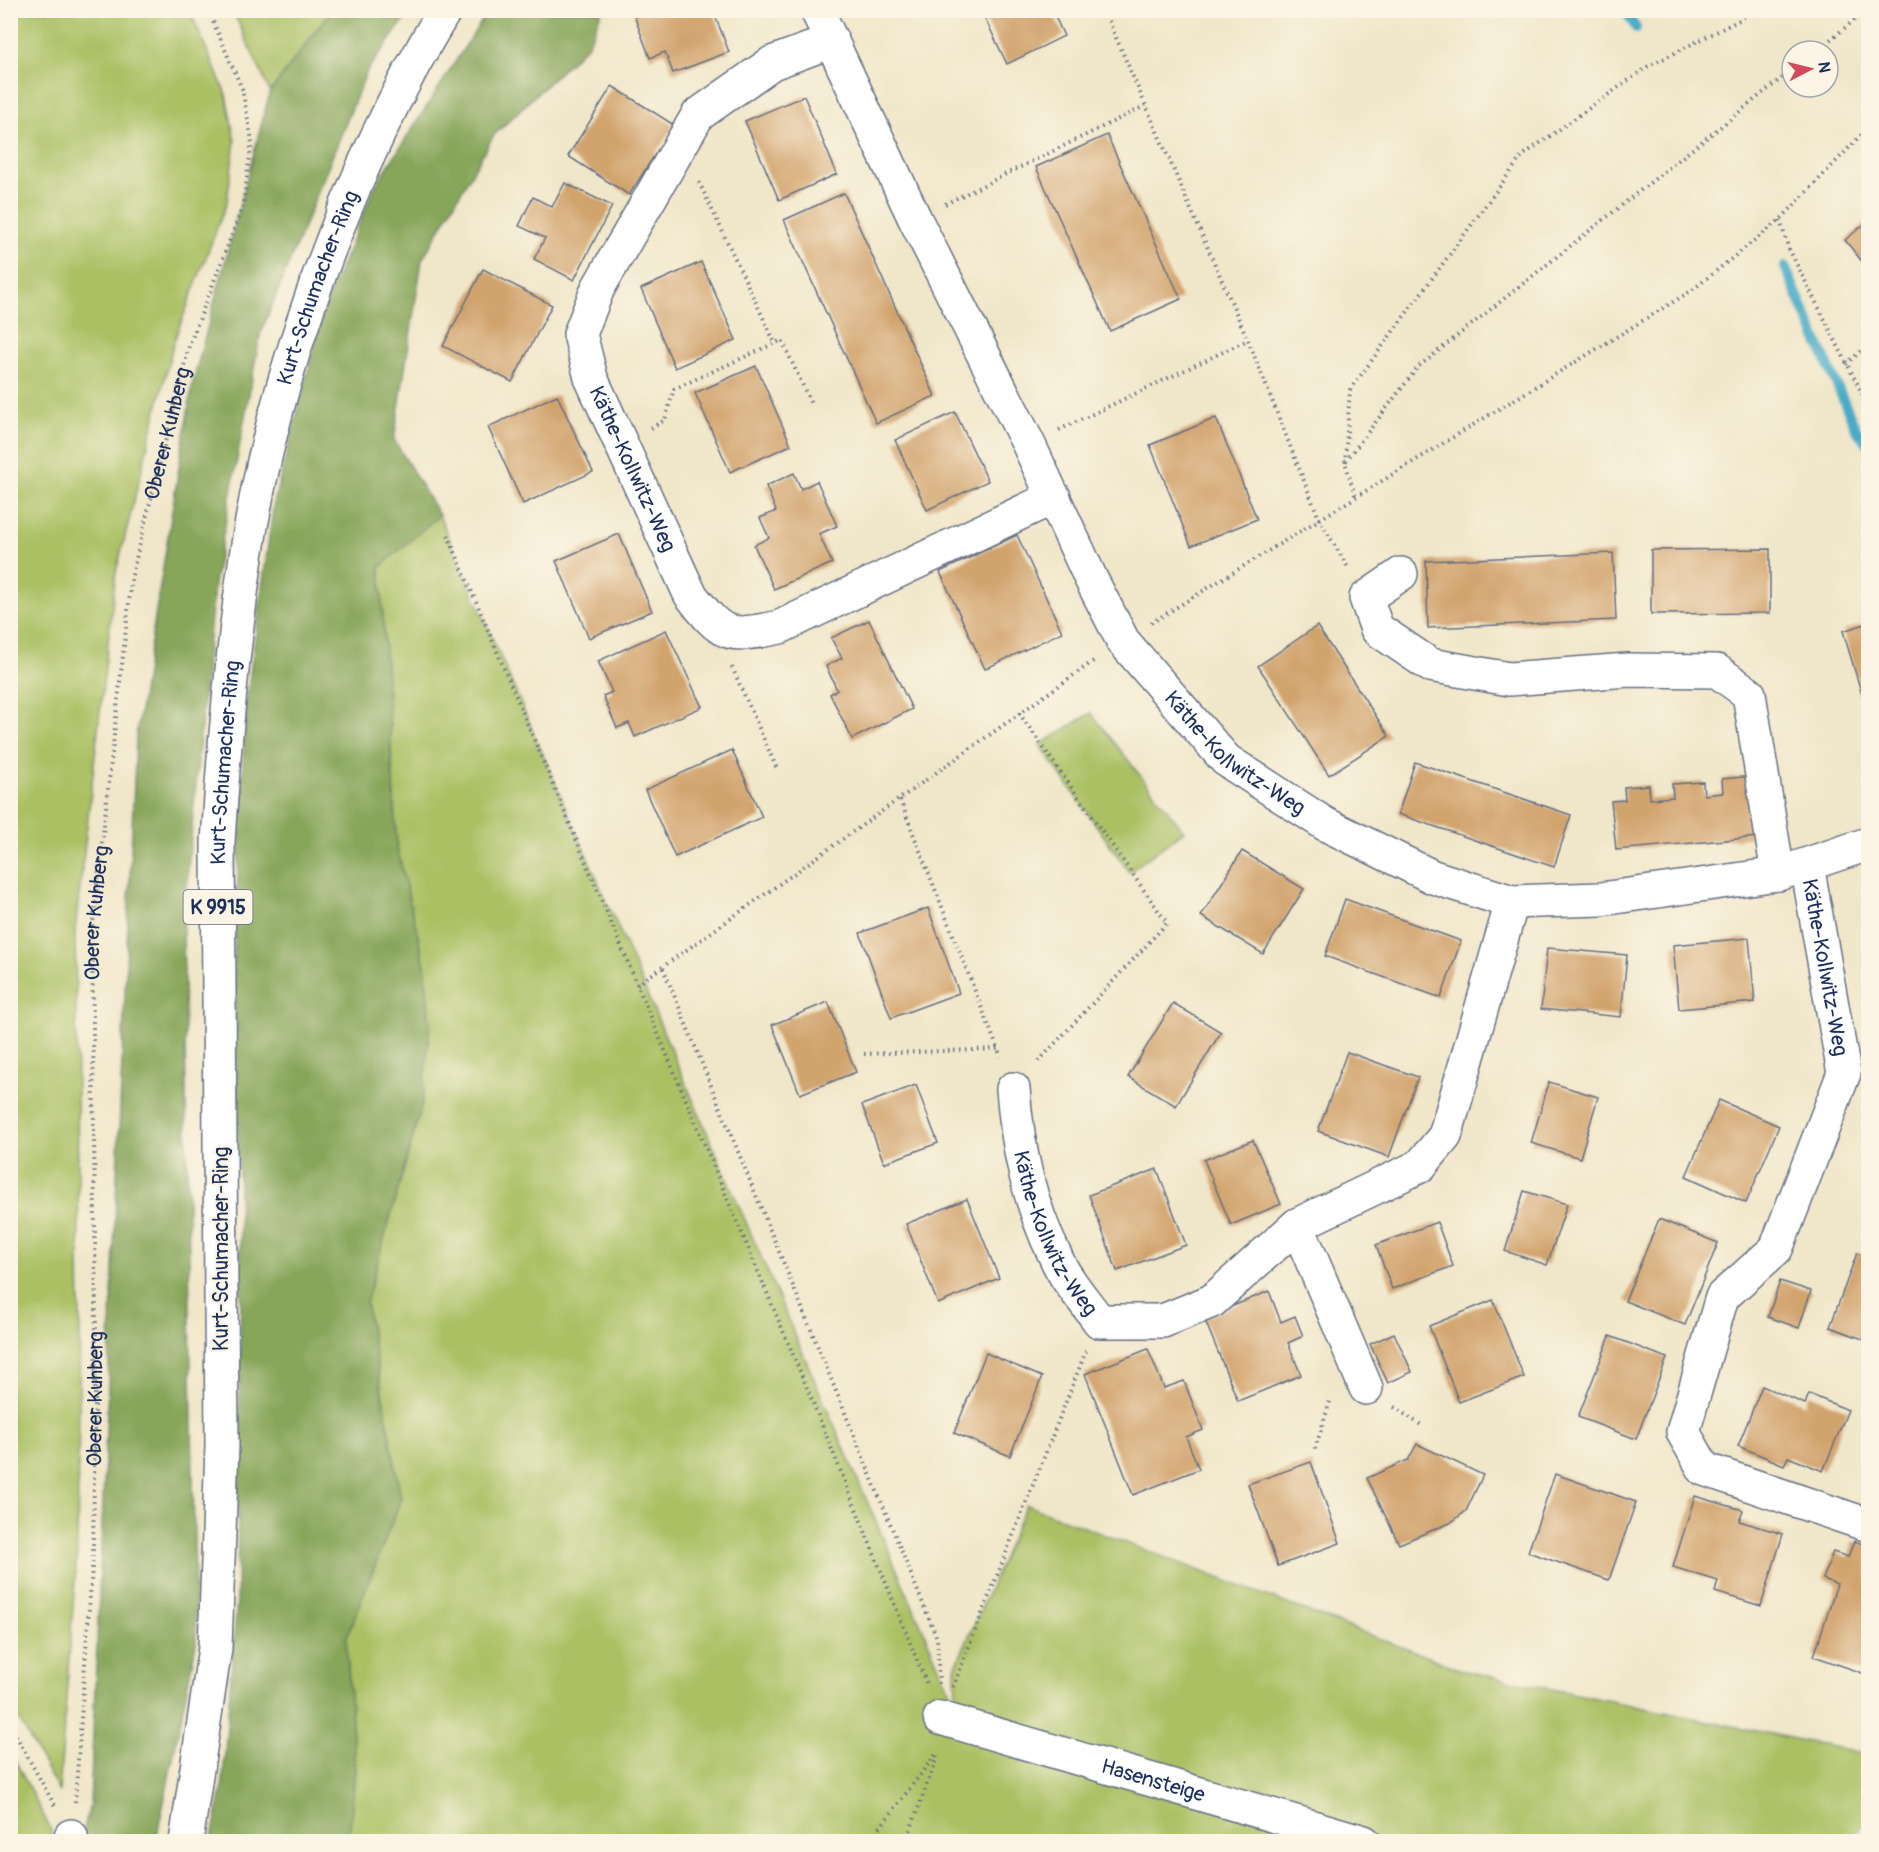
<svg xmlns="http://www.w3.org/2000/svg" width="1879" height="1852" font-family="Pangolin,sans-serif">
<style>
.green{fill:#aac064;stroke:#627861;stroke-width:1.5}
.forest{fill:#87a65a;stroke:#516a5c;stroke-width:1.5}
.lines{fill:none;stroke-linecap:round;stroke-linejoin:round}
.stream{stroke:#48acc7;stroke-width:10}
.building{fill:#d1a36d}
.minor-casing{stroke:#666f83;stroke-width:36}
.major-casing{stroke:#666f83;stroke-width:36}
.path{stroke:#666f83;stroke-width:4;stroke-dasharray:1.5 4.5;stroke-linecap:butt}
.minor{stroke:#fff;stroke-width:33}
.major{stroke:#fff;stroke-width:33}
.labels{text-anchor:middle;stroke-width:4.5;stroke-linejoin:round;paint-order:stroke}
.shield{fill:#fcf5e5;stroke:#5e6a86;stroke-width:1.5}
.shield-label{font-size:20px;font-weight:bold;fill:#1b2f5e}
.street-label{font-size:21px;fill:#1b2f5e;stroke:#fcf5e5}
</style>
<rect width="100%" height="100%" fill="#fcf5e5"/>
<filter id="ink" filterUnits="userSpaceOnUse"><feTurbulence type="fractalNoise" baseFrequency=".0167" numOctaves="2"/><feDisplacementMap in="SourceGraphic" scale="12" xChannelSelector="R" yChannelSelector="G"/><feConvolveMatrix kernelMatrix="1 2 1 2 8 2 1 2 1" color-interpolation-filters="sRGB"/></filter>
<filter id="wash" filterUnits="userSpaceOnUse"><feTurbulence type="fractalNoise" baseFrequency=".008" numOctaves="4" result="noise"/><feDisplacementMap in="SourceGraphic" scale="24" xChannelSelector="R" yChannelSelector="G"/><feGaussianBlur stdDeviation="1.35" result="paint"/><feColorMatrix in="noise" values="0 0 0 0 0 0 0 0 0 0 0 0 0 0 0 0 0 1.4 0 .05"/><feComposite in="paint" operator="in"/></filter>
<g filter="url(#wash)">
<rect width="100%" height="100%" fill="#f0e6c9"/>
<g class="green">
<path d="M10,11H190L226,94L235,141L227,202L174,341L116,572L75,931L80,1325L77,1553L59,1792L10,1703Z"/>
<path d="M233,11H331L270,92Z"/>
<path d="M439,515L956,1706L955,1668L1026,1505L1465,1671L1868,1754V1811L1855,1842L349,1841L355,1767L346,1639L401,1499L366,1303L422,1104L425,966L397,848L380,567Z"/>
<path d="M1091,713L1184,831L1129,872L1040,745Z"/>
<path d="M10,1751L51,1830L52,1841H11Z"/>
</g>
<g class="forest">
<path d="M331,11H411L367,71L260,335L214,584L183,925L196,1644L156,1841L81,1842L90,1804L136,736L192,386L270,92Z"/>
<path d="M488,11H602L588,45L494,135L422,260L394,440L439,515L380,567L397,848L425,966L430,1025L422,1104L366,1303L401,1499L346,1639L355,1767L349,1841L211,1842L222,1790L237,1600L241,1289L234,956L246,703L274,502L325,305L374,188Z"/>
</g>
<g class="lines">
<g class="stream">
<path d="M1625,10L1636,28"/>
<path d="M1785,267L1856,429L1868,445"/>
</g>
</g>
<g id="blocks">
<g class="building">
<path d="M632,10H713L729,52L673,73L665,52L650,58Z"/>
<path d="M981,10H1052L1064,36L1007,64Z"/>
<path d="M612,86L674,125L629,195L568,156Z"/>
<path d="M804,96L837,174L779,200L745,121Z"/>
<path d="M1107,135L1181,299L1110,331L1036,167Z"/>
<path d="M565,183L612,206L574,280L534,259L545,238L519,226L533,197L552,207Z"/>
<path d="M844,193L935,396L876,423L784,220Z"/>
<path d="M1868,221V269L1845,240Z"/>
<path d="M701,262L736,340L675,368L641,289Z"/>
<path d="M483,269L552,305L512,382L443,346Z"/>
<path d="M756,366L791,445L730,472L695,393Z"/>
<path d="M557,395L593,472L523,504L488,427Z"/>
<path d="M955,412L988,481L927,510L895,440Z"/>
<path d="M1216,418L1257,519L1191,546L1150,445Z"/>
<path d="M794,473L801,489L817,481L837,526L819,534L832,563L774,589L754,545L769,538L760,518L776,511L766,486Z"/>
<path d="M619,534L652,611L589,638L556,561Z"/>
<path d="M1017,535L1062,632L985,669L940,572Z"/>
<path d="M1770,549V613L1651,614V550Z"/>
<path d="M1613,553L1616,620L1428,628L1426,561Z"/>
<path d="M869,620L912,709L852,739L830,694L837,690L826,666L842,658L831,638Z"/>
<path d="M1868,623V715L1843,631Z"/>
<path d="M1317,626L1389,736L1329,775L1258,666Z"/>
<path d="M666,630L702,707L635,737L629,723L617,728L603,696L612,692L598,661Z"/>
<path d="M732,750L762,817L675,857L645,790Z"/>
<path d="M1415,762L1571,815L1554,867L1398,814Z"/>
<path d="M1753,776L1758,837L1616,850L1611,801L1625,800L1624,787L1649,785L1650,799L1673,797L1672,784L1703,782L1704,795L1723,793L1722,779Z"/>
<path d="M1242,851L1304,889L1263,954L1201,916Z"/>
<path d="M1345,899L1461,941L1441,998L1325,956Z"/>
<path d="M928,908L959,993L891,1018L860,933Z"/>
<path d="M1749,938L1755,1002L1679,1009L1673,945Z"/>
<path d="M1547,948L1627,955L1621,1017L1541,1009Z"/>
<path d="M828,1002L856,1072L800,1094L772,1025Z"/>
<path d="M1173,1003L1221,1032L1176,1106L1128,1077Z"/>
<path d="M1347,1052L1418,1077L1389,1157L1318,1131Z"/>
<path d="M1549,1082L1598,1097L1580,1158L1531,1143Z"/>
<path d="M916,1085L938,1143L884,1163L862,1105Z"/>
<path d="M1719,1100L1779,1126L1746,1203L1686,1176Z"/>
<path d="M1253,1140L1281,1204L1231,1225L1204,1160Z"/>
<path d="M1157,1169L1186,1245L1117,1271L1089,1195Z"/>
<path d="M1524,1191L1567,1204L1547,1265L1505,1251Z"/>
<path d="M967,1199L999,1278L938,1304L906,1224Z"/>
<path d="M1659,1219L1718,1243L1685,1325L1625,1301Z"/>
<path d="M1437,1222L1453,1266L1392,1289L1376,1245Z"/>
<path d="M1857,1253L1868,1258V1341L1830,1327Z"/>
<path d="M1780,1281L1811,1291L1799,1328L1768,1317Z"/>
<path d="M1269,1291L1281,1322L1295,1316L1303,1336L1288,1343L1301,1375L1238,1401L1204,1318Z"/>
<path d="M1493,1300L1524,1377L1459,1402L1429,1326Z"/>
<path d="M1394,1333L1412,1372L1388,1383L1370,1344Z"/>
<path d="M1610,1336L1667,1358L1636,1439L1578,1417Z"/>
<path d="M1148,1349L1164,1388L1184,1381L1203,1430L1186,1437L1199,1469L1133,1495L1085,1374Z"/>
<path d="M986,1353L1042,1377L1010,1456L954,1433Z"/>
<path d="M1762,1386L1805,1404L1809,1394L1848,1410L1823,1471L1788,1457L1784,1465L1738,1446Z"/>
<path d="M1417,1444L1483,1475L1466,1511L1450,1523L1399,1544L1367,1478L1408,1460Z"/>
<path d="M1311,1462L1340,1543L1278,1566L1248,1484Z"/>
<path d="M1555,1474L1636,1502L1609,1580L1528,1552Z"/>
<path d="M1695,1496L1743,1510L1739,1521L1783,1534L1761,1606L1715,1592L1718,1581L1673,1567Z"/>
<path d="M1854,1541L1868,1546V1675L1814,1656L1837,1584L1823,1579L1833,1552L1848,1557Z"/>
</g>
</g>
</g>
<g filter="url(#ink)">
<use href="#blocks" fill-opacity="0" stroke="#666f83" stroke-width="1.5"/>
<g class="lines">
<defs>
<g id="minor">
<path id="s2" d="M817,10L915,219L1029,445L1091,579L1123,641L1226,760L1325,824L1433,877L1512,902L1601,899L1778,874L1868,844"/>
<path id="s3" d="M832,41L772,63L698,115L598,288L580,334L591,378L690,594C723,637 727,638 780,627L1054,497"/>
<path d="M1401,574L1366,598L1377,629L1430,665L1509,679L1628,670L1717,671L1749,694L1778,874"/>
<path id="s4" d="M1807,865L1844,1073L1776,1249L1722,1297L1683,1432L1704,1469L1868,1525"/>
<path id="s5" d="M1013,1089C1018,1152 1029,1203 1057,1260C1067,1282 1085,1301 1099,1321H1163L1212,1301L1297,1225L1420,1166L1445,1136L1512,902"/>
<path d="M1297,1225L1366,1388"/>
<path id="s6" d="M940,1718L1364,1842"/>
<path d="M70,1842L71,1836"/>
</g>
<g id="major">
<path id="s7" d="M186,1842L215,1648L222,1445L218,842C224,747 232,652 246,557C273,375 349,168 445,10"/>
</g>
</defs>
<use href="#minor" class="minor-casing"/>
<use href="#major" class="major-casing"/>
<g class="path">
<path d="M1104,10L1248,340L1320,521L1349,569"/>
<path d="M1816,51L1867,10"/>
<path d="M699,182L775,343"/>
<path d="M945,204L1145,106"/>
<path d="M1780,220L1788,247L1868,405"/>
<path d="M1846,364L1868,345"/>
<path d="M651,428L665,420L674,389L782,340L812,406"/>
<path d="M1059,430L1248,340"/>
<path d="M1345,462L1350,390L1522,156L1647,67L1759,10"/>
<path d="M1355,495L1345,462L1418,367L1792,70"/>
<path d="M448,535L805,1383L928,1687"/>
<path d="M1151,623L1691,291L1780,220L1868,128"/>
<path d="M732,667L777,769"/>
<path d="M1019,713L1167,923L1036,1064"/>
<path d="M900,800L1001,1057"/>
<path d="M663,968L937,1638L939,1685"/>
<path d="M637,985L1095,660"/>
<path d="M864,1054L998,1049"/>
<path d="M1394,1407L1421,1425"/>
<path d="M1315,1449L1331,1398"/>
<path d="M953,1687L1086,1351"/>
<path d="M10,1725L55,1806"/>
<path id="s1" d="M75,1802L93,1554L96,1325L92,932L132,575L189,346L243,206L252,140L242,89L208,10"/>
<path d="M869,1842L936,1754"/>
<path d="M906,1842L938,1754"/>
<path d="M1857,1842L1868,1814"/>
</g>
<use href="#minor" class="minor"/>
<use href="#major" class="major"/>
</g>
</g>
<g class="labels">
<rect class="shield" x="183.5" y="890" width="69" height="34" rx="4.5"/>
<g class="shield-label">
<text x="218" y="914">K 9915</text>
</g>
<g class="street-label">
<text dy="7" stroke="none"><textPath href="#s7" startOffset="1568">Kurt-Schumacher-Ring</textPath></text>
<text dy="7" stroke="none"><textPath href="#s1" startOffset="1376">Oberer Kuhberg</textPath></text>
<text dy="7" stroke="none"><textPath href="#s3" startOffset="549">Käthe-Kollwitz-Weg</textPath></text>
<text dy="7" stroke="none"><textPath href="#s2" startOffset="861">Käthe-Kollwitz-Weg</textPath></text>
<text dy="7" stroke="none"><textPath href="#s7" startOffset="1082">Kurt-Schumacher-Ring</textPath></text>
<text dy="7" stroke="none"><textPath href="#s1" startOffset="890">Oberer Kuhberg</textPath></text>
<text dy="7" stroke="none"><textPath href="#s4" startOffset="104">Käthe-Kollwitz-Weg</textPath></text>
<text dy="7" stroke="none"><textPath href="#s5" startOffset="152">Käthe-Kollwitz-Weg</textPath></text>
<text transform="translate(221 1249) rotate(-90)" y="7">Kurt-Schumacher-Ring</text>
<text dy="7" stroke="none"><textPath href="#s1" startOffset="404">Oberer Kuhberg</textPath></text>
<text dy="7" stroke="none"><textPath href="#s6" startOffset="222">Hasensteige</textPath></text>
</g>
</g>
<rect width="1879" height="1852" fill="none" stroke="#fcf5e5" stroke-width="36"/>
<g transform="translate(1810 69) rotate(83)"><circle r="28" fill="#fcf5e5" stroke="#a2a6af" stroke-width="1.5"/>
<path d="M0-4.5L10 22L0 15L-10 22Z" fill="#d1495b"/>
<text y="-9" font-size="16" font-weight="bold" text-anchor="middle" fill="#1b2f5e">N</text>
</g>
</svg>
